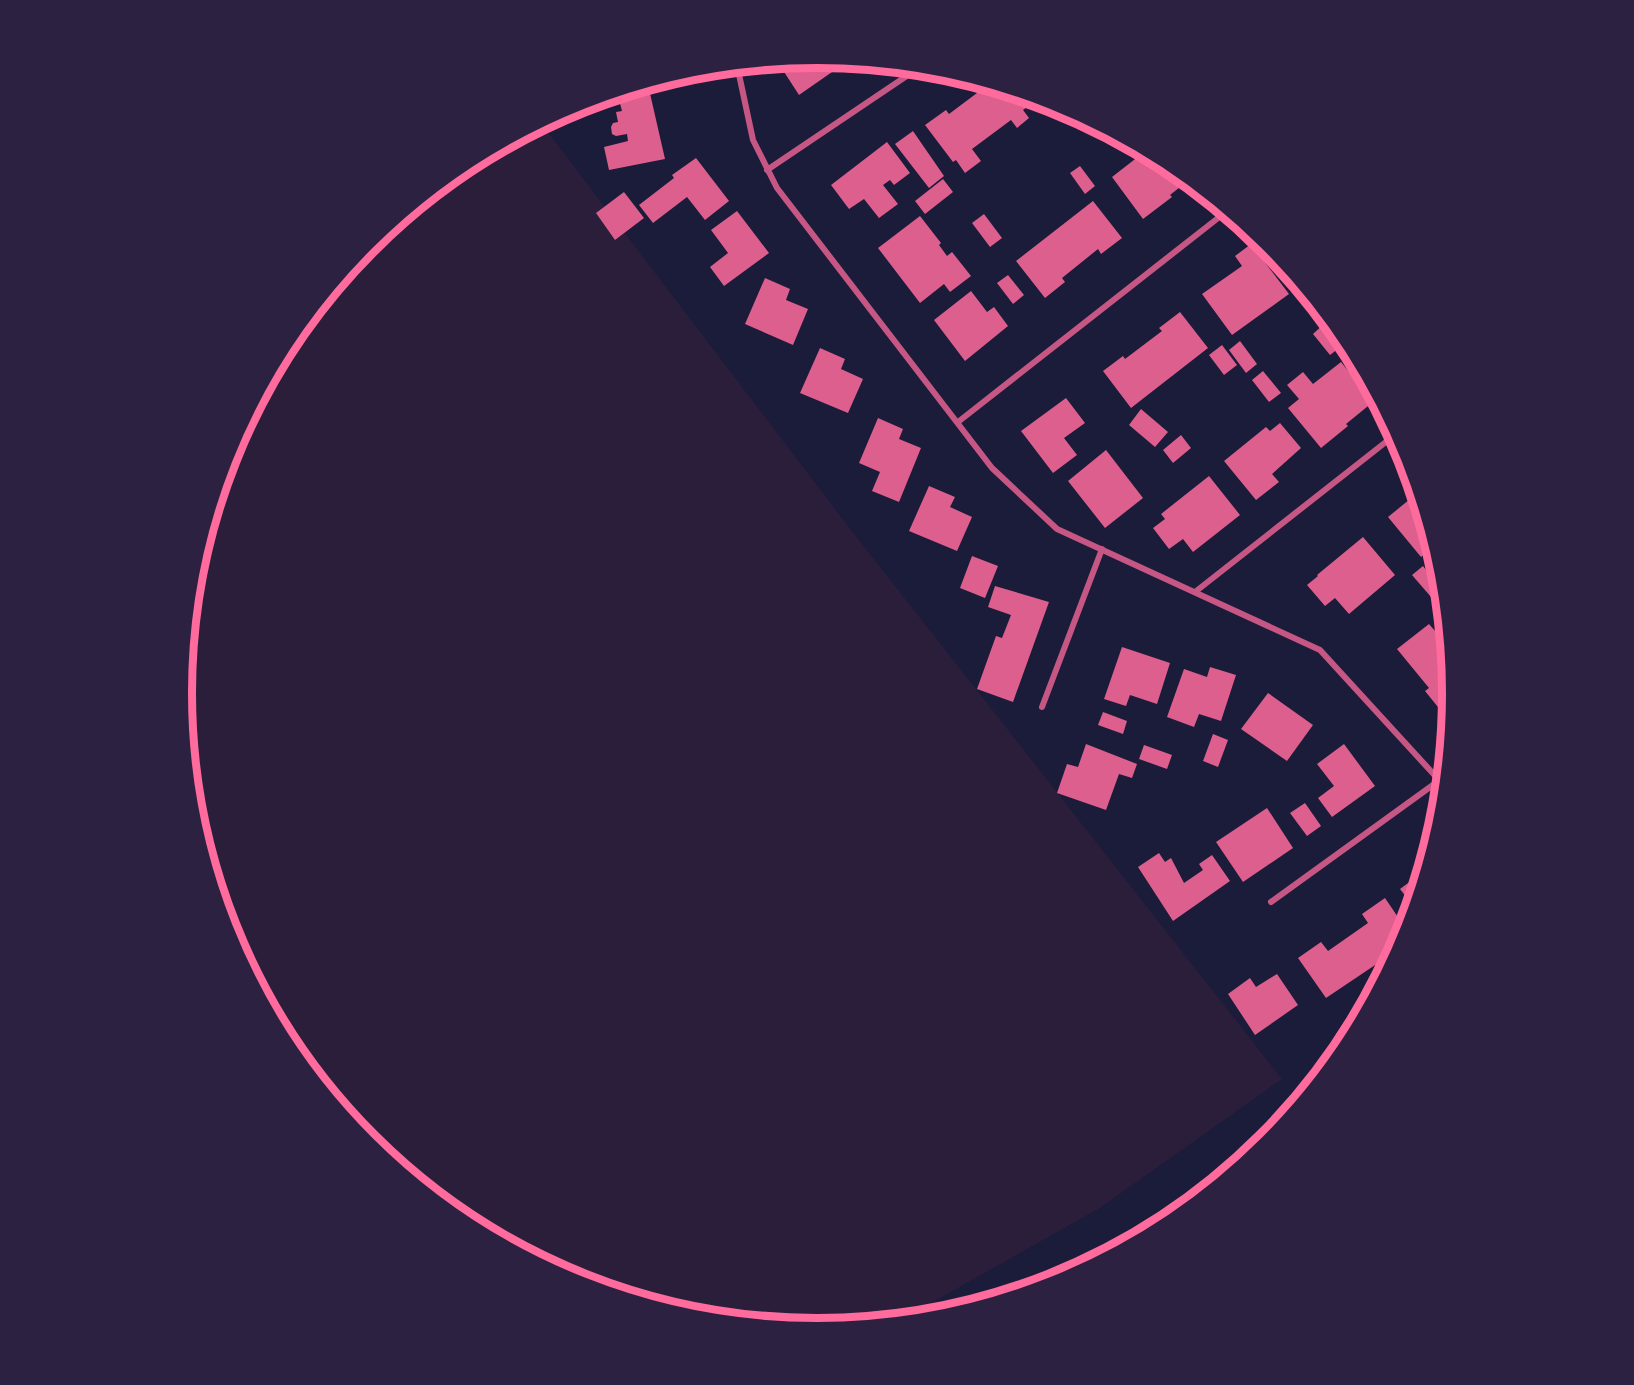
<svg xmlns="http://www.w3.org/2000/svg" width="1634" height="1385" font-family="'DejaVu Sans',sans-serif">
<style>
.green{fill:#2a1e3b}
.building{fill:#dd5f8e}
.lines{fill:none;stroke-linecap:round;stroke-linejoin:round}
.minor{stroke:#c65784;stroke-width:6}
.rim{fill:none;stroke:#ff6b9d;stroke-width:8}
</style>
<rect width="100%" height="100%" fill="#1b1b3a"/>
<path class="green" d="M541,123L848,526L1282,1079L1100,1208L901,1320L817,1328L693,1316L573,1279L464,1221L367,1142L288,1045L230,935L194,816L182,692L194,568L230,449L289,339L368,243L464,164Z"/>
<g class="building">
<path d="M817,57L842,59L845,63L799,95L777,61Z"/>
<path d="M656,81L657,87L649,89L665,159L609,170L604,147L628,141L627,134L616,136L612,134L611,127L613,123L618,122L616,112L622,111L617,92Z"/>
<path d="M981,81L1022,94L1030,105L1023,110L1029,118L1017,128L1011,120L972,149L981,161L965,173L956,160L953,162L925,125L946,110L949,114L985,87Z"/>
<path d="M913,131L944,176L929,188L895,144Z"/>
<path d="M887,142L910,173L894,185L890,180L883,185L898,204L879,218L864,199L849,209L831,185Z"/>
<path d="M1143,150L1170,164L1189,180L1170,195L1172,197L1143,219L1112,177L1139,156L1137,154Z"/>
<path d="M696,158L729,201L705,220L687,197L653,223L639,205L674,178L672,175Z"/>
<path d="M1080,166L1095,186L1085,194L1070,173Z"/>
<path d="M943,179L953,192L925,214L915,201Z"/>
<path d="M624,192L644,218L615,240L596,213Z"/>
<path d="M1093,201L1122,238L1101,254L1098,249L1062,278L1065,282L1045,298L1016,261Z"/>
<path d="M737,211L769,253L724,286L710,267L728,253L711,230Z"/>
<path d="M984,214L1002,238L990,247L972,223Z"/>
<path d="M920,216L941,243L939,245L947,256L952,252L971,276L950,292L944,284L920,303L878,248Z"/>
<path d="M1251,244L1289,294L1232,335L1202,294L1242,266L1235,256Z"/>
<path d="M1008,275L1024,295L1013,304L997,283Z"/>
<path d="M765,278L790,289L786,300L808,309L793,345L745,324Z"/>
<path d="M971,291L987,312L994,307L1008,326L965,361L934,320Z"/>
<path d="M1180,312L1208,348L1131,408L1103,371L1123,356L1125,359L1162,331L1159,328Z"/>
<path d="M1325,323L1343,345L1330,355L1313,334Z"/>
<path d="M1240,341L1257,364L1246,373L1229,350Z"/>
<path d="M1222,345L1237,365L1224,375L1209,355Z"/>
<path d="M820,348L845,359L841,369L863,379L848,413L800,393Z"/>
<path d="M1341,362L1373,402L1346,424L1348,426L1321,448L1288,408L1299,399L1287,385L1303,372L1313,384Z"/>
<path d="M1263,371L1281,393L1269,402L1252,380Z"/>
<path d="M1066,398L1085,423L1064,438L1077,455L1053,473L1021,431Z"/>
<path d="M1141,409L1168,432L1155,447L1129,425Z"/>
<path d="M878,418L903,429L899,439L921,448L899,502L872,491L880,472L859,463Z"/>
<path d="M1280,423L1301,448L1272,474L1279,482L1256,500L1224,461L1266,427L1270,431Z"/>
<path d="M1181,435L1191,448L1173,463L1163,450Z"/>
<path d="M1106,450L1143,498L1105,528L1068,481Z"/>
<path d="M1209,476L1240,515L1193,552L1183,539L1169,549L1153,528L1165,519L1161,514Z"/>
<path d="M929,486L955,497L950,507L972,517L957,551L909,531Z"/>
<path d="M1415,495L1417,497L1418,496L1434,546L1421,557L1388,517Z"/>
<path d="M1363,537L1395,575L1349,614L1335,598L1325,606L1307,585L1318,576L1317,575Z"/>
<path d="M972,556L998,566L985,598L960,588Z"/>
<path d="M1423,566L1441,589L1431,597L1412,575Z"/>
<path d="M995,586L1049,602L1013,702L977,689L996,636L1002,638L1011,615L988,607Z"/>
<path d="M1429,624L1448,646L1452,693L1450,713L1446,717L1425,691L1429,688L1397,649Z"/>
<path d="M1122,647L1170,663L1157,704L1130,695L1126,706L1104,699Z"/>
<path d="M1210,667L1236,675L1221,721L1199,714L1194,727L1167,717L1184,669L1207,677Z"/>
<path d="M1268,693L1313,725L1287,761L1241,729Z"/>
<path d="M1103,712L1127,721L1123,734L1098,725Z"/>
<path d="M1213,734L1228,740L1218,767L1203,761Z"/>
<path d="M1086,744L1137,764L1132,778L1119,774L1106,810L1057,793L1067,764L1078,767Z"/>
<path d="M1344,744L1375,786L1332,817L1318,798L1334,786L1317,764Z"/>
<path d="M1144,745L1172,755L1167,769L1139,759Z"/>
<path d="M1305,803L1321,826L1307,836L1290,813Z"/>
<path d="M1267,808L1293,848L1243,882L1216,842Z"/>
<path d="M1159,853L1165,862L1171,858L1184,883L1203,870L1199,864L1212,855L1230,881L1173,921L1138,867Z"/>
<path d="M1423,872V874L1413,906L1400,889Z"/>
<path d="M1385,898L1406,929L1396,951L1326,998L1298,958L1321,942L1328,951L1368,923L1362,914Z"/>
<path d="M1277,974L1298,1005L1255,1035L1228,994L1250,978L1256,987Z"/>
</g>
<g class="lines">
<g class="minor">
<path d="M737,65L753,140L777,188L992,468L1057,529L1320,650L1439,780"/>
<path d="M767,170L920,67"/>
<path d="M958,422L1227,211"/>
<path d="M1195,592L1396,434"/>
<path d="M1042,707L1102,549"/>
<path d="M1271,902L1444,777"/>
</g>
</g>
<path d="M0 0H1634V1385H0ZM192 693a625 625 0 1 1 1250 0a625 625 0 1 1-1250 0Z" fill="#2d2142" fill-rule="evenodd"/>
<path class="rim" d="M192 693a625 625 0 1 1 1250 0a625 625 0 1 1-1250 0Z"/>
</svg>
